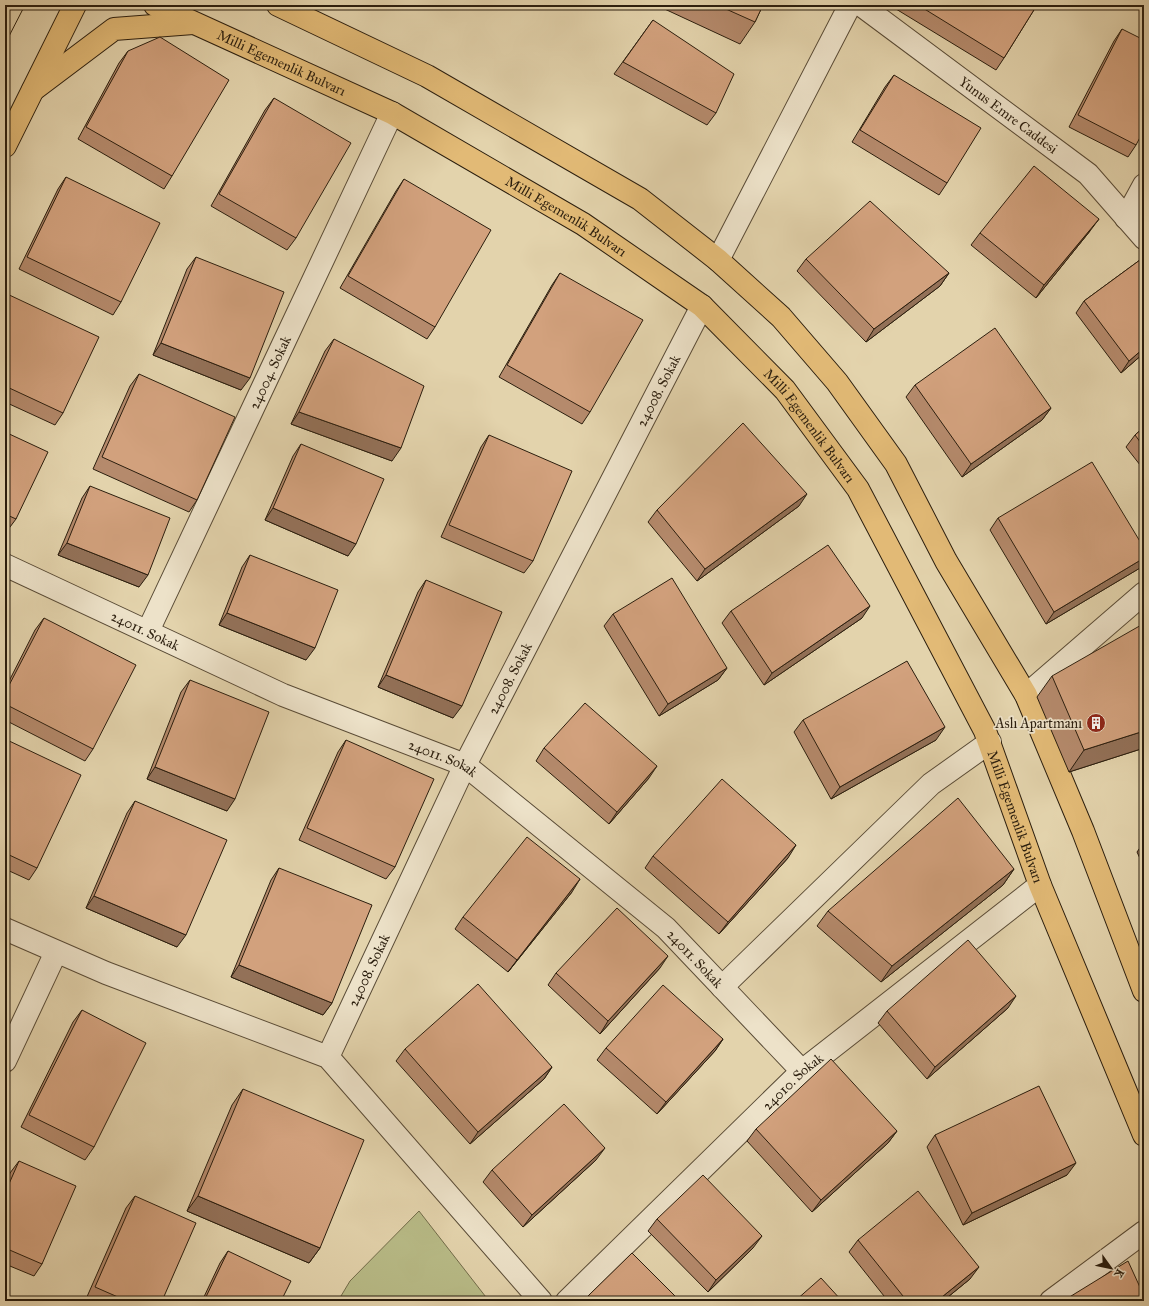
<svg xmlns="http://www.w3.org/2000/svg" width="1149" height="1306" font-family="'IM FELL Great Primer',serif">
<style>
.green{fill:#b8bb87;stroke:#726c4a}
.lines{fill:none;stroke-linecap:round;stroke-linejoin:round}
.minor-casing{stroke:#594b36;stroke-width:24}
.major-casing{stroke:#2b1e0e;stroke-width:24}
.minor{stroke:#ede2c9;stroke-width:22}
.major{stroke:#e2ba76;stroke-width:22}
.tram{stroke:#2b1e0e;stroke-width:1}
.wall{fill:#b58a6c;stroke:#2b1e0e}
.shaded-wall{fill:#937158;stroke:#2b1e0e}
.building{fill:#d2a17d;stroke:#2b1e0e}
.labels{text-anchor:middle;stroke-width:3.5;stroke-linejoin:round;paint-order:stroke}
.street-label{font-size:14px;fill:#2b1e0e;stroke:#ede2c9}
.poi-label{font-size:14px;fill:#2b1e0e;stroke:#ede2c9;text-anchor:end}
</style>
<rect width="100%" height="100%" fill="#e3d3ac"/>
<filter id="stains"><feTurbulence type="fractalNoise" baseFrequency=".005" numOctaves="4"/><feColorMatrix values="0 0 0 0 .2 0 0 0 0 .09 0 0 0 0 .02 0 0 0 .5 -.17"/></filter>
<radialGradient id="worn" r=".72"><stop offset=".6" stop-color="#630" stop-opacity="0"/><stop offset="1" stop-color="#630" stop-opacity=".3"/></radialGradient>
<path class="green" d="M419,1211L489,1301H338L350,1281Z"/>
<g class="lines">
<defs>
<g id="minor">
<path id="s1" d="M861,5L1088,174L1144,238"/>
<path d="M1126,218L1144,185"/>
<path d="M718,260L850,5"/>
<path id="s2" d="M5,565L283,695L465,765L666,928L802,1071"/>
<path id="s3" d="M148,631L392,113"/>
<path d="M1026,695L1144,593"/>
<path d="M5,929L106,973L328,1057L541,1301"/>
<path d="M722,987L931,784L990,742"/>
<path id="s4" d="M328,1057L465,765L702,306"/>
<path d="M5,1061L56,952"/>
<path id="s5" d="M567,1301L802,1071L1040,885"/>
<path d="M1051,1301L1144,1232"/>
</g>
<g id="major">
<path id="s6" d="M155,5L392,113L583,224L702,306L785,390L858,489L985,731L1040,885L1144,1135"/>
<path d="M278,5L427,76L640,199L718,260L781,317L837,382L896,464L946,561L1026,695L1083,831L1144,991"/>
<path d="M33,90L114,29L193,23"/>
<path d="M5,146L75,5"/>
</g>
</defs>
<use href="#minor" class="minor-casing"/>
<use href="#major" class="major-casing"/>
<use href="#minor" class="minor"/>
<use href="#major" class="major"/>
<path class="tram" d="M5,44L25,5"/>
</g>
<g class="wall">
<path d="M656,5H763L755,22L740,44Z"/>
<path d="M899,5H1037L1004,58L996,70L896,9Z"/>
<path d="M653,20L716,113L707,125L614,74Z"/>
<path d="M1122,29L1136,145L1128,157L1069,127L1114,41Z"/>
<path d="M128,51L172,176L164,189L78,139L119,63Z"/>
<path d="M894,75L947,183L939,195L852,142L885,87Z"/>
<path d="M274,98L296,238L287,250L211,206L265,110Z"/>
<path d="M66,177L121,302L113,315L19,269L58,189Z"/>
<path d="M404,179L435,327L427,339L340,288L396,191Z"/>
<path d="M1090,231L1036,298L971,245L980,233Z"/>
<path d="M196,257L241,390L153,355L187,269Z"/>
<path d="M1144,257V353L1121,373L1076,313L1084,301Z"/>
<path d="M806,259L949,273L940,286L866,342L797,271Z"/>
<path d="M560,273L590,412L582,424L499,377L552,285Z"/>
<path d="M5,293L63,413L55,425L5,402Z"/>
<path d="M334,339L392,461L291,424L325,351Z"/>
<path d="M139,374L197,500L189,512L93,469L130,386Z"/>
<path d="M915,385L1051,408L1042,420L962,477L906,397Z"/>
<path d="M1144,427V470L1126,447L1135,435Z"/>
<path d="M5,432L16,519L7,531H5Z"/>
<path d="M489,435L533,561L524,573L441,537L481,447Z"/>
<path d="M301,444L348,556L265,520L293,456Z"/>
<path d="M90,486L139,587L58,555L82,498Z"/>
<path d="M799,506L697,581L648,522L657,510Z"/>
<path d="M998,518L1140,568L1046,624L990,530Z"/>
<path d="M250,555L306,660L219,625L242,567Z"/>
<path d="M426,580L453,718L378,687L418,592Z"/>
<path d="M731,611L862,618L764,685L722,623Z"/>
<path d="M613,614L727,668L718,680L659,716L604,626Z"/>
<path d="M44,618L93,749L85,761L5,720V689L35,630Z"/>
<path d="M1052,676L1144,748L1069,772L1037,697Z"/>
<path d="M190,680L227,811L147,779L181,692Z"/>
<path d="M803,720L936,740L831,799L794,732Z"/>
<path d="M5,739L37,868L29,880L5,869Z"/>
<path d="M346,740L395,867L386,879L299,840L338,752Z"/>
<path d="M544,748L649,778L609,824L536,761Z"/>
<path d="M135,801L177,947L86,908L127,813Z"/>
<path d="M1144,842V867L1137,852Z"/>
<path d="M653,856L788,858L719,934L645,868Z"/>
<path d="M279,868L332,1003L323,1015L231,977L271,880Z"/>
<path d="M1014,869L1003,885L881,982L817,926L828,911Z"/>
<path d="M572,892L508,972L455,929L463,917Z"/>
<path d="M660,968L600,1034L548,985L556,973Z"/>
<path d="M1008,1008L927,1079L878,1023L887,1011Z"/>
<path d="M82,1010L94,1147L85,1160L21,1127L73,1022Z"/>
<path d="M723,1039L715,1051L657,1114L597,1060L606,1048Z"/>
<path d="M405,1049L552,1067L544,1079L470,1144L396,1061Z"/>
<path d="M243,1089L320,1248L309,1263L187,1211L232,1105Z"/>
<path d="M756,1129L897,1131L888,1143L812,1212L747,1141Z"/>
<path d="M935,1135L1067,1175L963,1225L927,1147Z"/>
<path d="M596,1160L523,1227L483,1182L492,1170Z"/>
<path d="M19,1161L42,1264L34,1276L5,1264V1185L10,1173Z"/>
<path d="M135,1196L162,1301H91L86,1299L126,1208Z"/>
<path d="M657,1219L753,1248L708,1292L648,1231Z"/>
<path d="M858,1240L970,1279L943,1301H888L849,1252Z"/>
<path d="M228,1251L281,1301H202L220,1263Z"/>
<path d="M588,1296L680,1301H585Z"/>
</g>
<g class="shaded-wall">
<path d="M1099,219L1090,231L1036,298L1044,285Z"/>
<path d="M949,273L940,286L866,342L874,329Z"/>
<path d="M161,343L250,378L241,390L153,355Z"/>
<path d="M1144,348V353L1121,373L1129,361Z"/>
<path d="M1051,408L1042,420L962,477L971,464Z"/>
<path d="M299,412L401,448L392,461L291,424Z"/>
<path d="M807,494L799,506L697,581L705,569Z"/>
<path d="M273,508L356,544L348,556L265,520Z"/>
<path d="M67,543L148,575L139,587L58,555Z"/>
<path d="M1144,558V562L1140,568L1046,624L1054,612Z"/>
<path d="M870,606L862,618L764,685L772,673Z"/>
<path d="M227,613L315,648L306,660L219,625Z"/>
<path d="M727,668L718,680L659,716L668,704Z"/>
<path d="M386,675L462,706L453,718L378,687Z"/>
<path d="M945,727L936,740L831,799L840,787Z"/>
<path d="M1144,731V748L1069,772L1084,750Z"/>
<path d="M657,766L649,778L609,824L617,812Z"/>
<path d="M155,767L235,799L227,811L147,779Z"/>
<path d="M796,845L788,858L719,934L728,922Z"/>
<path d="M1014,869L1003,885L881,982L892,966Z"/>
<path d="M580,879L572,892L508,972L517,960Z"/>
<path d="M94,896L186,935L177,947L86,908Z"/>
<path d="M668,956L660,968L600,1034L608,1021Z"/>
<path d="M239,965L332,1003L323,1015L231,977Z"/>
<path d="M1016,996L1008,1008L927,1079L935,1067Z"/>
<path d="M723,1039L715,1051L657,1114L666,1102Z"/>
<path d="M552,1067L544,1079L470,1144L478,1132Z"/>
<path d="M897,1131L888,1143L812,1212L821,1200Z"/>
<path d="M605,1148L596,1160L523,1227L532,1215Z"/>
<path d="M1076,1163L1067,1175L963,1225L972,1213Z"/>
<path d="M198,1196L320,1248L309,1263L187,1211Z"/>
<path d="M762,1236L753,1248L708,1292L716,1280Z"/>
<path d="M979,1267L970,1279L943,1301H937Z"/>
</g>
<g class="building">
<path d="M717,5H763L755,22Z"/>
<path d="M918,5H1037L1004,58Z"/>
<path d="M653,20L734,74L716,113L623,62Z"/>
<path d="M1122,29L1144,40V130L1136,145L1078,115Z"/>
<path d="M160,37L229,80L172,176L86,127L128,51Z"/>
<path d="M894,75L981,128L947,183L860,130Z"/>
<path d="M274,98L351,143L296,238L219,194Z"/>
<path d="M1034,166L1099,219L1044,285L980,233Z"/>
<path d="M66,177L160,223L121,302L27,257Z"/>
<path d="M404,179L491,230L435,327L348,276Z"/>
<path d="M870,201L949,273L874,329L806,259Z"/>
<path d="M196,257L284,292L250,378L161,343Z"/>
<path d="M1144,257V348L1129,361L1084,301Z"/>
<path d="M560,273L643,320L590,412L507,365Z"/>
<path d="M5,293L99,337L63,413L5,386Z"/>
<path d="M995,328L1051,408L971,464L915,385Z"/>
<path d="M334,339L424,386L401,448L299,412Z"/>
<path d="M139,374L235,417L197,500L102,457Z"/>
<path d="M743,423L807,494L705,569L657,510Z"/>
<path d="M1144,427V447L1135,435Z"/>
<path d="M5,432L48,452L16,519L5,514Z"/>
<path d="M489,435L572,471L533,561L449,525Z"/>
<path d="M301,444L384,479L356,544L273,508Z"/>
<path d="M1092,462L1144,548V558L1054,612L998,518Z"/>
<path d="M90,486L170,518L148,575L67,543Z"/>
<path d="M828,545L870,606L772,673L731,611Z"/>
<path d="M250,555L338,590L315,648L227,613Z"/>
<path d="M672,578L727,668L668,704L613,614Z"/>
<path d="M426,580L502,612L462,706L386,675Z"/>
<path d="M44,618L136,665L93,749L5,704V693Z"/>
<path d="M1143,624L1144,626V731L1084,750L1052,676Z"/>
<path d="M907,661L945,727L840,787L803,720Z"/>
<path d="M190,680L269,712L235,799L155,767Z"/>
<path d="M585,703L657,766L617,812L544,748Z"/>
<path d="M5,739L81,775L37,868L5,853Z"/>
<path d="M346,740L434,779L395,867L307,828Z"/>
<path d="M722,779L796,845L728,922L653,856Z"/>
<path d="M958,798L1014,869L892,966L828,911Z"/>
<path d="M135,801L227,840L186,935L94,896Z"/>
<path d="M527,837L580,879L517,960L463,917Z"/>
<path d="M279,868L372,905L332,1003L239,965Z"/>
<path d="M617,908L668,956L608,1021L556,973Z"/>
<path d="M968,940L1016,996L935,1067L887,1011Z"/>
<path d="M478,984L552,1067L478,1132L405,1049Z"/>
<path d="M663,985L723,1039L666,1102L606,1048Z"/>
<path d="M82,1010L146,1043L94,1147L29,1115Z"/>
<path d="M831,1059L897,1131L821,1200L756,1129Z"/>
<path d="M1039,1086L1076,1163L972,1213L935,1135Z"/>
<path d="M243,1089L364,1140L320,1248L198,1196Z"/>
<path d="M564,1104L605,1148L532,1215L492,1170Z"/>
<path d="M19,1161L76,1186L42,1264L5,1248V1193Z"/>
<path d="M703,1175L762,1236L716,1280L657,1219Z"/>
<path d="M918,1191L979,1267L937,1301H907L858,1240Z"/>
<path d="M135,1196L196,1223L162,1301H127L95,1287Z"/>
<path d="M228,1251L291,1281L281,1301H204Z"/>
<path d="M632,1253L680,1301H592L588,1296Z"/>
<path d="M1128,1261L1144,1296V1301H1063Z"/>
<path d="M821,1278L842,1301H795Z"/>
</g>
<defs>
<symbol id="building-disc" viewBox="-11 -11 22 22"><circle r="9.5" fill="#8f2418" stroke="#ede2c9"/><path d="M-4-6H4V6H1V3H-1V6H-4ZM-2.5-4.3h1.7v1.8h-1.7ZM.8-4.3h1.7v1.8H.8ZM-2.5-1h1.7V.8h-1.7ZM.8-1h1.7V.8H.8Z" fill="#fff"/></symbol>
</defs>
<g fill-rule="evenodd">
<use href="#building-disc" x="1085" y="712" width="22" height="22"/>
</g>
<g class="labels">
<g class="street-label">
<text dy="5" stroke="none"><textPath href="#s6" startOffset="139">Milli Egemenlik Bulvarı</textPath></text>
<text dy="5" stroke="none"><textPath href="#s1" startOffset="184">Yunus Emre Caddesi</textPath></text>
<text dy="5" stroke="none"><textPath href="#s6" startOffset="463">Milli Egemenlik Bulvarı</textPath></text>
<text dy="5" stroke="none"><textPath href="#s3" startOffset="286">24004. Sokak</textPath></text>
<text dy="5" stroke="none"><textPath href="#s4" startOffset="744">24008. Sokak</textPath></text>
<text dy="5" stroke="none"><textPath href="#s6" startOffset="787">Milli Egemenlik Bulvarı</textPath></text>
<text dy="5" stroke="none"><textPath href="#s2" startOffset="155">24011. Sokak</textPath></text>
<text dy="5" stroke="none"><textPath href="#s4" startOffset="420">24008. Sokak</textPath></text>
<text dy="5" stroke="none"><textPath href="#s2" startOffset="479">24011. Sokak</textPath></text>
<text dy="5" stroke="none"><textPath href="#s6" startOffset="1231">Milli Egemenlik Bulvarı</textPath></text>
<text dy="5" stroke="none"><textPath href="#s2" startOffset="803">24011. Sokak</textPath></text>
<text dy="5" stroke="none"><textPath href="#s4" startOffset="96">24008. Sokak</textPath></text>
<text dy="5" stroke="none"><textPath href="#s5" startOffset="315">24010. Sokak</textPath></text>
</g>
<g class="poi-label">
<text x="1082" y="728">Aslı Apartmanı</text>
</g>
</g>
<rect width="1149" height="1306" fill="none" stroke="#e3d3ac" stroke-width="20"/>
<rect x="6" y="6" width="1137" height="1294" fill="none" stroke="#2b1e0e" stroke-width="2"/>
<rect x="10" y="10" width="1129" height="1286" fill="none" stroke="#2b1e0e"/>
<g transform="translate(1111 1268) rotate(123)" stroke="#ede2c9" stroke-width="3" paint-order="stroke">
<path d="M0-3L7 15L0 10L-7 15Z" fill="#2b1e0e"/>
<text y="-6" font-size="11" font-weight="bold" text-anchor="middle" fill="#2b1e0e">K</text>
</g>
<rect width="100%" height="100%" filter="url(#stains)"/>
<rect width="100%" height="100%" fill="url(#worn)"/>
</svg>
